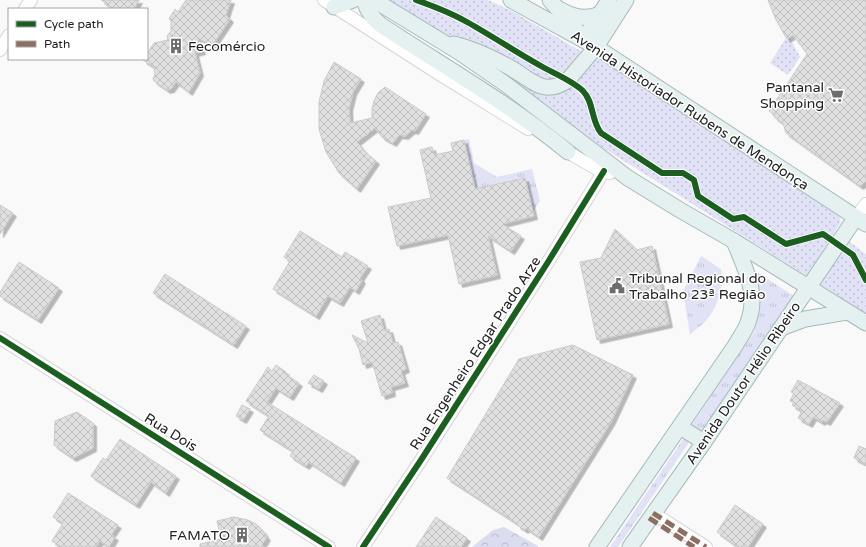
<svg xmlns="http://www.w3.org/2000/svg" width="866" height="547" font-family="'Varela Round',sans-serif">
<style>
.grass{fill:url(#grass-tufts)}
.forest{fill:url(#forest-crowns)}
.park{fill:url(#park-dots)}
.building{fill:url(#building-cross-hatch);stroke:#cacacb;filter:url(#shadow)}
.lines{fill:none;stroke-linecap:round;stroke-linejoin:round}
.minor-casing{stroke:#d6d6d6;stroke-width:14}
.major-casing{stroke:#a6bab8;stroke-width:17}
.minor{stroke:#fefefe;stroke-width:12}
.major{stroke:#e5f0f0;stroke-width:15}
.quiet{stroke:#8d6e63;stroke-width:5;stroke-dasharray:10 5;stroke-linecap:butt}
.cycleway-casing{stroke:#fff;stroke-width:8}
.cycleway{stroke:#1b5e20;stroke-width:6}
.labels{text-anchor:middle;stroke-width:3;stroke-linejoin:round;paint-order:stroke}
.poi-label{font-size:14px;fill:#212121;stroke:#fff;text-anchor:start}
.street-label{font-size:14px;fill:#212121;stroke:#fff}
</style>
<defs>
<pattern id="grass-tufts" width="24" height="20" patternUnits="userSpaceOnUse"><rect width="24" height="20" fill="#e1e2f5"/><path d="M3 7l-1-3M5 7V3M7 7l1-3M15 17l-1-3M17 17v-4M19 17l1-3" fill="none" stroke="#c1c2d2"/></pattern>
<pattern id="forest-crowns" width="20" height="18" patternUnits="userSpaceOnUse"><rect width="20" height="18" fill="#dbdcef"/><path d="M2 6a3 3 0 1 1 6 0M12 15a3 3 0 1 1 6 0" fill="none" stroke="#bcbccd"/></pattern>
<pattern id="park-dots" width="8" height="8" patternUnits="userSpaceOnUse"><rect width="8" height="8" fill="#e1e2f5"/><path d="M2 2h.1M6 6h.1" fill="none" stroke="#c1c2d2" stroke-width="1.8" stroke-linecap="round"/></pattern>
<pattern id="building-cross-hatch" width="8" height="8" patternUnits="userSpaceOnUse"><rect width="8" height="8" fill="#e0e0e0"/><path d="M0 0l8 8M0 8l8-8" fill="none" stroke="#c0c0c0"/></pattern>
<filter id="shadow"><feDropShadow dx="3.5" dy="3.5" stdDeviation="0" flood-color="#0004"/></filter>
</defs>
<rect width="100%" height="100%" fill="#f9f9f9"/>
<g class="grass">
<path d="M469,139L474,163L497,177L532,169L540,201L533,212L525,178L478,189L472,186V176L464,140Z"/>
<path d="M701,256L721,269C725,287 717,309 704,323C700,327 694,330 690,335L683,291Z"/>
<path d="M754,270L794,296L787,310L698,436L689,429L754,332C760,310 759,291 754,270Z"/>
<path d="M684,438L689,441L688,444L618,547H610Z"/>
</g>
<path class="forest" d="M504,527L538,546V547H472L493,530Z"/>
<g class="park">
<path d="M383,0H488L510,10L579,50L612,66L839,215L841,222L807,276L578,132Z"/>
<path d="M786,38L787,40L790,38L800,57L788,75L770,63Z"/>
<path d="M848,242H850L866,254V314L820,284Z"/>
</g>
<g class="building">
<path d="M101,0H139L134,9H114Z"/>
<path d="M186,0H231L226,15L230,19L212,46L197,37L202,51L195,53L200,73L189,92L176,82L171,89L167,90L154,81L153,78L155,75L154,67L143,60L147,59V54L154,43L168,40L167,36L171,31V20L169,19L175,9L178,12Z"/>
<path d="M768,0H866V181L860,186L786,133L783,123L774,117L775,115L769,111L807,54L793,35L787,39L776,20Z"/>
<path d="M334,62L361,79L353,92L349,108L350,123L372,118V109L374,101L378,93L385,87L426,114L415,131L412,130L405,136L399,135L393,143L382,137L375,128L357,142L365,152L376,161L357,189L339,173L326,152L319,129V102L324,81Z"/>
<path d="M464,140L475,189L525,178L534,216L502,224L521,236L511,251L488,236L497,275L459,284L448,235L397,246L388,207L431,198L420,150L432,147L434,155L453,151L451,143Z"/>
<path d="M0,205L13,213L0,234Z"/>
<path d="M615,229L637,250L652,246L669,324L597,340L580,262L601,258Z"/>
<path d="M300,231L342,257L345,252L368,266L360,278L362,280L356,291L350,287L340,303L328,296L316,316L273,289L290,261L284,257Z"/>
<path d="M19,262L59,288L38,320L0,296V292Z"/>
<path d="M165,274L246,326L234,345L153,293Z"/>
<path d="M380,315L384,331L389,329L393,343L398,342L406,369L401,371L405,383L391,387L392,393L382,396L372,362L363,365L359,349L352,335L368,343L361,321Z"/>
<path d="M573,345L633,375L611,422L539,537L526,528L525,530L517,525L518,524L447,478L519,359Z"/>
<path d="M276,365L286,372L285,374L299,383L290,397L276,388L267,402L356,458L341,483L309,462L306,466L290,456L293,451L260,430L269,416L246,401L268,367L272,371Z"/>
<path d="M314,375L324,381L319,389L308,383Z"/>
<path d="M798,380L840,403L827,422L823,420L822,422L813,417L809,424L798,418L802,411L792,405L794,403L790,401L794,393L791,392Z"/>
<path d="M242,405L250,409L243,420L236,416Z"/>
<path d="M77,412L93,423V448L73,458L54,445L55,421Z"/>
<path d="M120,439L176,476L166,493L151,482L136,505L91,476L103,458L106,460Z"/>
<path d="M859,446L866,449V464L854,458Z"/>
<path d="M68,493L118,525L111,535L115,537L109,547L100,541L96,547H62L52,541L63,523L53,517Z"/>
<path d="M735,505L763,524L748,547H738L717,532Z"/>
<path d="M234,517L248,520L256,524L263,531L267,538L265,539V541L262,544L263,547H200V544L221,539L217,521Z"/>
<path d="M436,517L467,538L461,547H416Z"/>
</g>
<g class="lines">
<defs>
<g id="minor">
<path d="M324,0L436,72L528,129"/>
<path d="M25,9L31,0"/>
<path d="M0,50L9,35"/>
<path d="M561,148L595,168L610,173"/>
<path d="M856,217L866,204"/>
<path d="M0,338L329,547"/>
<path d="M653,513L706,547"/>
<path d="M363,547L421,460L548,262L604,171"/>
</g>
<g id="major">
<path d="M364,0C367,11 372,18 381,25C443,66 510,104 568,152"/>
<path d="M374,0L459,52L504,83L628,178L680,210L734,241L866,323"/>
<path d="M511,0L596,47L866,224"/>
<path d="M550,0L578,32"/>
<path d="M334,7L353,0"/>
<path d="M561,10C573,17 587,20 600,14"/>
<path d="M584,39L609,0"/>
<path d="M454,44C475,49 493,58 511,68C521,74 530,82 541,86C550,89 559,86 567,81L596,47L626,0"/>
<path d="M781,328L805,319L847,312"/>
<path d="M680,427L704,442"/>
<path d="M597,547L735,346C739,339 744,332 747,325C760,294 745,269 734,241"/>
<path d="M630,547L704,442L856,217"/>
</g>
</defs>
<use href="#minor" class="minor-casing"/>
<use href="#major" class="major-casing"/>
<use href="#minor" class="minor"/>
<use href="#major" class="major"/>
<g class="quiet">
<path d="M653,513L706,547"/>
<path d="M649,518L694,547"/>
</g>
<defs>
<g id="cycleway">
<path d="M416,0C433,6 451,13 467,22C492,36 516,52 541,66C553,73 573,81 583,91C594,102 591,121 601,133L662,173H683L694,180L698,196L733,219L744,217L786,244L823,234L853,255L866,280"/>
<path d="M0,338L329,547"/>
<path d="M363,547L421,460L548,262L604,171"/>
</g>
</defs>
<use href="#cycleway" class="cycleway-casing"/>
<use href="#cycleway" class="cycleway"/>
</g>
<defs>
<symbol id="building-bare" viewBox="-9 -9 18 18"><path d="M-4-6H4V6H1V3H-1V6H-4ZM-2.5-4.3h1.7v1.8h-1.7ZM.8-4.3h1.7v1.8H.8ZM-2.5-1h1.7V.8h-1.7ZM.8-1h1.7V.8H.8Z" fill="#6d6d6d" stroke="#fff" stroke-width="2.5" paint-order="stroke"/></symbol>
<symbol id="supermarket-bare" viewBox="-9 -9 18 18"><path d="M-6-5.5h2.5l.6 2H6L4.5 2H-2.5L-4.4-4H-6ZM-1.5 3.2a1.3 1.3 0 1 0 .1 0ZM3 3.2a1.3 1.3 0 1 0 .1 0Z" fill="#6d6d6d" stroke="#fff" stroke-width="2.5" paint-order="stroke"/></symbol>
<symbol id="civic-bare" viewBox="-9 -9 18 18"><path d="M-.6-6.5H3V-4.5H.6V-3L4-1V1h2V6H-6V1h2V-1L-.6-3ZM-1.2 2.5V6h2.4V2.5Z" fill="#6d6d6d" stroke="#fff" stroke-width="2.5" paint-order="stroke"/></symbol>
</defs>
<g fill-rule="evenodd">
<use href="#building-bare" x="165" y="35" width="22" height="22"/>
<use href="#supermarket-bare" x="825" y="84" width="22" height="22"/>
<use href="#civic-bare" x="606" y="275" width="22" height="22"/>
<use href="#building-bare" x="231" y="524" width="22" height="22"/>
</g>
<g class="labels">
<g class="poi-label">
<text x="188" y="51">Fecomércio</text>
<text x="824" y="92" text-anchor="end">Pantanal<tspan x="824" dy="16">Shopping</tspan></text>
<text x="629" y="283">Tribunal Regional do<tspan x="629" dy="16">Trabalho 23ª Região</tspan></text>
<text x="230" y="540" text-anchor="end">FAMATO</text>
</g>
<g class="street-label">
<text transform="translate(690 110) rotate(33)" y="5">Avenida Historiador Rubens de Mendonça</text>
<text transform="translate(475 353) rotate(-57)" y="5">Rua Engenheiro Edgar Prado Arze</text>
<text transform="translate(743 383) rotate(-56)" y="5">Avenida Doutor Hélio Ribeiro</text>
<text transform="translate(171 432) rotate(32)" y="5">Rua Dois</text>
</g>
</g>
<rect x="8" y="8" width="140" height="52" fill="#ffffff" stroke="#a6a6a6"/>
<rect x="16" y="21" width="20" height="6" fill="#1b5e20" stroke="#a6a6a6"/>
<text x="44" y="28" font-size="12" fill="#212121">Cycle path</text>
<rect x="16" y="41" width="20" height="6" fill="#8d6e63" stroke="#a6a6a6"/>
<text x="44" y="48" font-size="12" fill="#212121">Path</text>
</svg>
